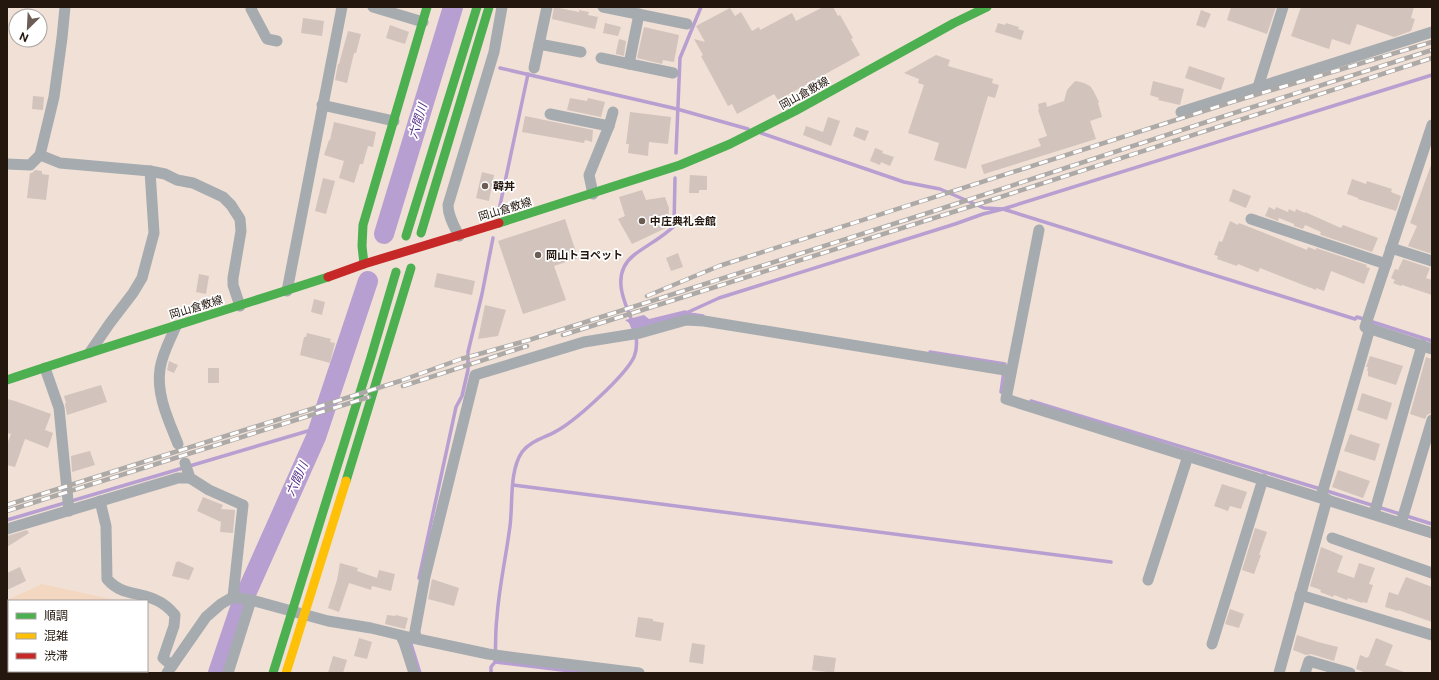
<svg xmlns="http://www.w3.org/2000/svg" width="1439" height="680" font-family="'Public Sans','Noto Sans JP',sans-serif">
<style>
.built{fill:#f4d7c1}
.water{fill:#b79fd1}
.lines{fill:none;stroke-linecap:round;stroke-linejoin:round}
.stream{stroke:#b79fd1;stroke-width:3.5}
.river{stroke:#b79fd1;stroke-width:20}
.building{fill:#d2c3bc}
.street{stroke:#a6abaf;stroke-width:11}
.fast{stroke:#4caf50;stroke-width:9}
.slow{stroke:#ffc107;stroke-width:9}
.jam{stroke:#c62828;stroke-width:9}
.rail-casing{stroke:#aca9a7;stroke-width:4.5}
.rail{stroke:#fff;stroke-width:3;stroke-dasharray:9;stroke-linecap:butt}
.poi-dot{fill:#6b5d54;stroke:#fff;stroke-width:1.5}
.labels{text-anchor:middle;stroke-width:3.5;stroke-linejoin:round;paint-order:stroke}
.street-label{font-size:11px;fill:#23170e;stroke:#fff}
.poi-label{font-size:11px;font-weight:bold;fill:#23170e;stroke:#fff;text-anchor:start}
.water-label{font-size:12px;font-style:italic;fill:#56308a;stroke:#fff}
</style>
<rect width="100%" height="100%" fill="#f0e0d5"/>
<path class="built" d="M42,584L120,601H9V671H107L106,673H7V600Z"/>
<path class="water" d="M686,310L688,316L632,330L629,323L625,320L644,315L649,319Z"/>
<g class="lines">
<g class="stream">
<path d="M440,50L448,52"/>
<path d="M500,68L677,109L748,129"/>
<path d="M761,133L904,182L940,189L984,208L1003,209L1355,319L1357,317L1432,341"/>
<path d="M676,153L680,58L701,7"/>
<path d="M499,210L528,74"/>
<path d="M684,314L719,298L955,224L983,214L1003,209L1432,75"/>
<path d="M689,314L703,316"/>
<path d="M633,323C623,300 611,273 634,255C647,245 662,238 674,226L675,178"/>
<path d="M930,352L1005,364L1001,392L1006,393"/>
<path d="M1031,401L1327,491L1432,524"/>
<path d="M513,485L1111,562"/>
<path d="M7,520L318,428"/>
<path d="M419,578L456,407L462,396L468,370V352L482,294L493,238"/>
<path d="M411,640V644L420,673"/>
<path d="M495,662L587,673"/>
<path d="M491,673V667L495,662C496,647 495,632 497,617C499,587 506,557 510,526C513,504 509,471 522,452C531,440 548,437 560,429C578,418 625,376 634,357C637,350 637,343 636,336"/>
</g>
<g class="river">
<path d="M384,234L453,7"/>
<path d="M218,673L241,605L316,437L368,281"/>
</g>
</g>
<g class="building">
<path d="M554,7L579,12V10L589,12L588,15L598,17L595,29L552,19Z"/>
<path d="M823,7H833L838,16L840,15L853,38L851,39L860,55L778,100L774,94L737,114L732,104L728,106L701,56L703,55L694,39L705,42L696,26L730,8L735,16L741,12L752,31L759,27L760,30L792,13L796,21Z"/>
<path d="M1231,7H1276L1267,34L1227,20Z"/>
<path d="M1301,7H1414L1411,18L1415,19L1411,31L1394,37L1357,24L1350,45L1332,39L1329,49L1291,36Z"/>
<path d="M1201,10L1211,14L1205,28L1196,25Z"/>
<path d="M303,18L324,21L322,36L301,33Z"/>
<path d="M605,23L621,27L618,36L603,33Z"/>
<path d="M998,23L1005,25L1006,23L1019,27L1018,29L1024,31L1021,40L995,32Z"/>
<path d="M390,25L409,32L405,44L386,38Z"/>
<path d="M644,27L679,35L674,62L663,60L662,64L637,58Z"/>
<path d="M348,31L361,34L356,53H354L347,83L335,80L338,64H339Z"/>
<path d="M619,39L626,41L624,56L616,54V52Z"/>
<path d="M936,55L950,60L948,66L993,79L992,83L999,85L995,98L988,96L966,169L934,160L939,143L908,133L924,85L918,83L919,79L904,73Z"/>
<path d="M1189,66L1225,78L1221,90L1185,78Z"/>
<path d="M1076,81L1084,83L1090,86L1093,90L1099,102L1098,103L1102,117L1090,121L1096,139L984,174L981,165L1041,146L1038,139L1047,136L1038,110L1039,109L1038,104L1046,102L1047,107L1064,101L1067,90L1074,82Z"/>
<path d="M1153,81L1184,89L1180,105L1158,100L1159,98L1150,95Z"/>
<path d="M33,96L44,97L43,110L32,109Z"/>
<path d="M570,98L587,101L588,98L605,102L601,117L567,110Z"/>
<path d="M630,112L671,117L668,144L649,142L648,156L628,153L629,144H626Z"/>
<path d="M525,116L593,130L592,142L585,140L584,143L522,132Z"/>
<path d="M828,117L840,121L831,146L803,135L806,126L823,132Z"/>
<path d="M334,122L376,132L373,147L368,146L363,164H360L354,183L339,178L344,161L324,155L329,140H330Z"/>
<path d="M856,127L869,131L865,141L853,136Z"/>
<path d="M875,148L883,151L882,153L894,157L890,166L881,162L880,165L870,161Z"/>
<path d="M1431,165L1432,166V254L1408,246L1417,226L1410,223Z"/>
<path d="M35,170L42,171V174L49,175L46,200L27,198L30,173H32Z"/>
<path d="M482,172L494,175L489,201L476,198Z"/>
<path d="M690,175L707,176V190H699V193H689Z"/>
<path d="M323,178L335,181L326,214L315,211Z"/>
<path d="M1352,179L1366,184L1367,181L1392,189L1391,192L1401,196L1396,211L1358,199V198L1347,194Z"/>
<path d="M1233,189L1251,196L1246,208L1229,201Z"/>
<path d="M642,190L646,200L665,197L669,208L668,227L632,244L618,219L625,216L619,197Z"/>
<path d="M1269,207L1275,210L1276,207L1288,212L1289,209L1295,212L1296,209L1305,213V212L1341,228L1343,225L1378,238L1372,252L1321,235L1320,234L1321,232L1305,225L1303,229L1294,226V224L1279,218L1278,221L1265,216Z"/>
<path d="M565,219L578,258L554,266L566,300L523,314L498,241Z"/>
<path d="M1230,221L1238,225L1239,223L1307,250L1308,247L1316,250V248L1367,265L1366,267L1370,268L1364,284L1331,271L1324,291L1316,288V290L1260,268L1258,272L1238,264L1237,266L1217,259L1218,256L1214,255L1219,241L1222,242Z"/>
<path d="M678,253L683,267L671,271L666,258Z"/>
<path d="M1403,259L1430,268L1426,278L1432,280V295L1402,285L1401,286L1393,283L1395,280L1391,278L1395,269L1398,270Z"/>
<path d="M437,273L475,281L472,295L434,287Z"/>
<path d="M199,274L209,276L206,294L196,292Z"/>
<path d="M314,299L325,302L322,315L311,312Z"/>
<path d="M485,305L506,310L498,336L478,339Z"/>
<path d="M307,333L331,339L330,342L335,343L330,363L300,355L304,337H306Z"/>
<path d="M1370,356L1403,366L1396,385L1368,376V371H1367L1368,367H1366Z"/>
<path d="M1426,357L1432,359V409L1431,413L1427,415L1425,419L1410,414Z"/>
<path d="M169,361L178,365L174,373L167,370Z"/>
<rect x="208" y="368" width="11" height="15"/>
<path d="M101,385L107,402L67,415L65,404L66,403L64,396Z"/>
<path d="M1362,393L1392,403L1387,420L1357,410Z"/>
<path d="M7,399L15,401L51,414L45,430L53,433L48,448L25,439L15,467L7,465V444L11,434L7,433Z"/>
<path d="M1350,434L1380,444L1375,461L1344,451Z"/>
<path d="M90,451L95,465L72,472L71,456Z"/>
<path d="M1338,470L1370,481L1363,498L1332,487Z"/>
<path d="M1222,484L1247,492L1241,509L1230,506L1228,511L1214,506Z"/>
<path d="M203,497L223,505L221,509L235,510L233,533L220,532L221,522L197,511Z"/>
<path d="M1255,528L1267,532L1259,555H1261L1254,574L1242,570Z"/>
<path d="M27,530L29,533L7,547V536Z"/>
<path d="M1321,547L1343,556L1337,572L1354,578L1359,563L1375,568L1369,584L1373,585L1367,603L1362,602V603L1348,598L1347,600L1334,595L1333,597L1320,592L1321,590L1310,586Z"/>
<path d="M178,561L194,568L189,580L172,576L176,562H178Z"/>
<path d="M340,563L358,568L357,571L377,578L379,570L395,574L391,591L372,586L371,590L349,583L339,612L328,608L337,580Z"/>
<path d="M20,567L26,581L7,590V573Z"/>
<path d="M1406,577L1432,587V622L1398,610V611L1385,607L1389,592L1398,595Z"/>
<path d="M432,579L459,588L454,606L428,599Z"/>
<path d="M1230,609L1244,614L1239,628L1225,624Z"/>
<path d="M387,615L395,616L396,615L408,618L405,629L385,624Z"/>
<path d="M638,617L653,619V621L664,623L661,641L635,637Z"/>
<path d="M1297,635L1318,642L1338,647L1334,661L1311,654L1306,655L1293,650Z"/>
<path d="M359,638L372,642L367,659L354,656Z"/>
<path d="M1376,638L1393,645L1385,665L1404,672L1403,673H1366L1356,669L1360,655L1367,658L1369,656Z"/>
<path d="M692,643L705,645L703,664L689,662Z"/>
<path d="M814,655L836,658L834,673L812,670Z"/>
<path d="M333,656L347,660L343,673H328Z"/>
</g>
<g class="lines">
<g class="street">
<path d="M65,7L62,38L54,97L40,155L60,163L150,171L165,174L177,180L193,183L223,197L231,205L240,219L241,231L233,278V285L240,306"/>
<path d="M252,7L251,9L267,39L277,41"/>
<path d="M373,7L423,22"/>
<path d="M603,7L687,24"/>
<path d="M539,44L581,52"/>
<path d="M601,58L673,73"/>
<path d="M629,64L639,14"/>
<path d="M534,68L547,7"/>
<path d="M1258,87L1283,7"/>
<path d="M322,105L394,121"/>
<path d="M1181,112L1432,32"/>
<path d="M550,114L609,126L589,175L593,194"/>
<path d="M1432,125L1365,327L1432,349"/>
<path d="M609,126L613,112"/>
<path d="M7,164L30,165L40,155"/>
<path d="M1251,219L1386,264"/>
<path d="M1039,230L1006,399L1432,533"/>
<path d="M459,236C454,226 448,216 448,205L494,52L502,7"/>
<path d="M1391,248L1432,261"/>
<path d="M287,291L342,7"/>
<path d="M176,326C170,340 162,354 160,369C156,395 169,421 178,444"/>
<path d="M90,352L110,323L133,293L142,278L154,233L150,171"/>
<path d="M45,368L59,408L69,511"/>
<path d="M185,463L190,478L209,490L243,505L233,597"/>
<path d="M1321,497L1370,328"/>
<path d="M100,501L106,526L107,579C122,596 137,591 156,600C163,603 170,609 175,615L174,626L163,658L172,666"/>
<path d="M1374,514L1422,345"/>
<path d="M1401,523L1432,420"/>
<path d="M7,529L178,478H190"/>
<path d="M1332,538L1432,573"/>
<path d="M1148,580L1188,456"/>
<path d="M1300,595L1432,635"/>
<path d="M401,636L404,642L414,673"/>
<path d="M416,638L415,631L425,577L475,375L584,342L640,333L686,320L704,321L1011,371"/>
<path d="M1212,644L1263,479"/>
<path d="M167,673L206,617L221,604L233,597L251,600L328,621L371,628L408,637L488,654L525,659L639,673"/>
<path d="M228,673L251,600"/>
<path d="M1279,673L1327,499"/>
<path d="M1305,673L1309,661L1350,673"/>
</g>
<g class="fast">
<path d="M499,223L680,165L730,144L795,111L954,23L987,7"/>
<path d="M421,233L489,7"/>
<path d="M406,236L477,7"/>
<path d="M364,264L362,246L363,225L427,7"/>
<path d="M7,380C114,344 221,312 328,277"/>
<path d="M346,481L411,268"/>
<path d="M273,673L371,357L396,272"/>
</g>
<path class="slow" d="M286,673L346,481"/>
<path class="jam" d="M328,277L364,264L499,223"/>
<defs>
<g id="rail">
<path d="M647,296L719,266L1232,102L1432,42"/>
<path d="M563,335L988,201L1432,58"/>
<path d="M403,386L527,346"/>
<path d="M7,505L400,381L461,359L529,340L934,211L1234,113L1432,50"/>
<path d="M7,511L369,397"/>
</g>
</defs>
<use href="#rail" class="rail-casing"/>
<use href="#rail" class="rail"/>
</g>
<g class="poi-dot">
<circle cx="485" cy="186" r="4"/>
<circle cx="642" cy="221" r="4"/>
<circle cx="538" cy="255" r="4"/>
</g>
<g class="labels">
<g class="street-label">
<text transform="translate(804 93) rotate(-29)" y="4">岡山倉敷線</text>
<text transform="translate(505 209) rotate(-17)" y="4">岡山倉敷線</text>
<text transform="translate(196 307) rotate(-17)" y="4">岡山倉敷線</text>
</g>
<g class="poi-label">
<text x="493" y="190">韓丼</text>
<text x="650" y="225">中庄典礼会館</text>
<text x="546" y="259">岡山トヨペット</text>
</g>
<g class="water-label">
<text transform="translate(418 121) rotate(-73)" y="4">六間川</text>
<text transform="translate(297 479) rotate(-66)" y="4">六間川</text>
</g>
</g>
<rect width="1439" height="680" fill="none" stroke="#23170e" stroke-width="16"/>
<rect x="8" y="600" width="140" height="72" fill="#ffffff" stroke="#a7a29f"/>
<rect x="16" y="613" width="20" height="6" fill="#4caf50" stroke="#a7a29f"/>
<text x="44" y="620" font-size="12" fill="#23170e">順調</text>
<rect x="16" y="633" width="20" height="6" fill="#ffc107" stroke="#a7a29f"/>
<text x="44" y="640" font-size="12" fill="#23170e">混雑</text>
<rect x="16" y="653" width="20" height="6" fill="#c62828" stroke="#a7a29f"/>
<text x="44" y="660" font-size="12" fill="#23170e">渋滞</text>
<g transform="translate(28 28) rotate(204)"><circle r="19" fill="#ffffff" stroke="#a7a29f"/>
<path d="M0-3L7 15L0 10L-7 15Z" fill="#6b5d54"/>
<text y="-6" font-size="11" font-weight="bold" text-anchor="middle" fill="#23170e">N</text>
</g>
</svg>
